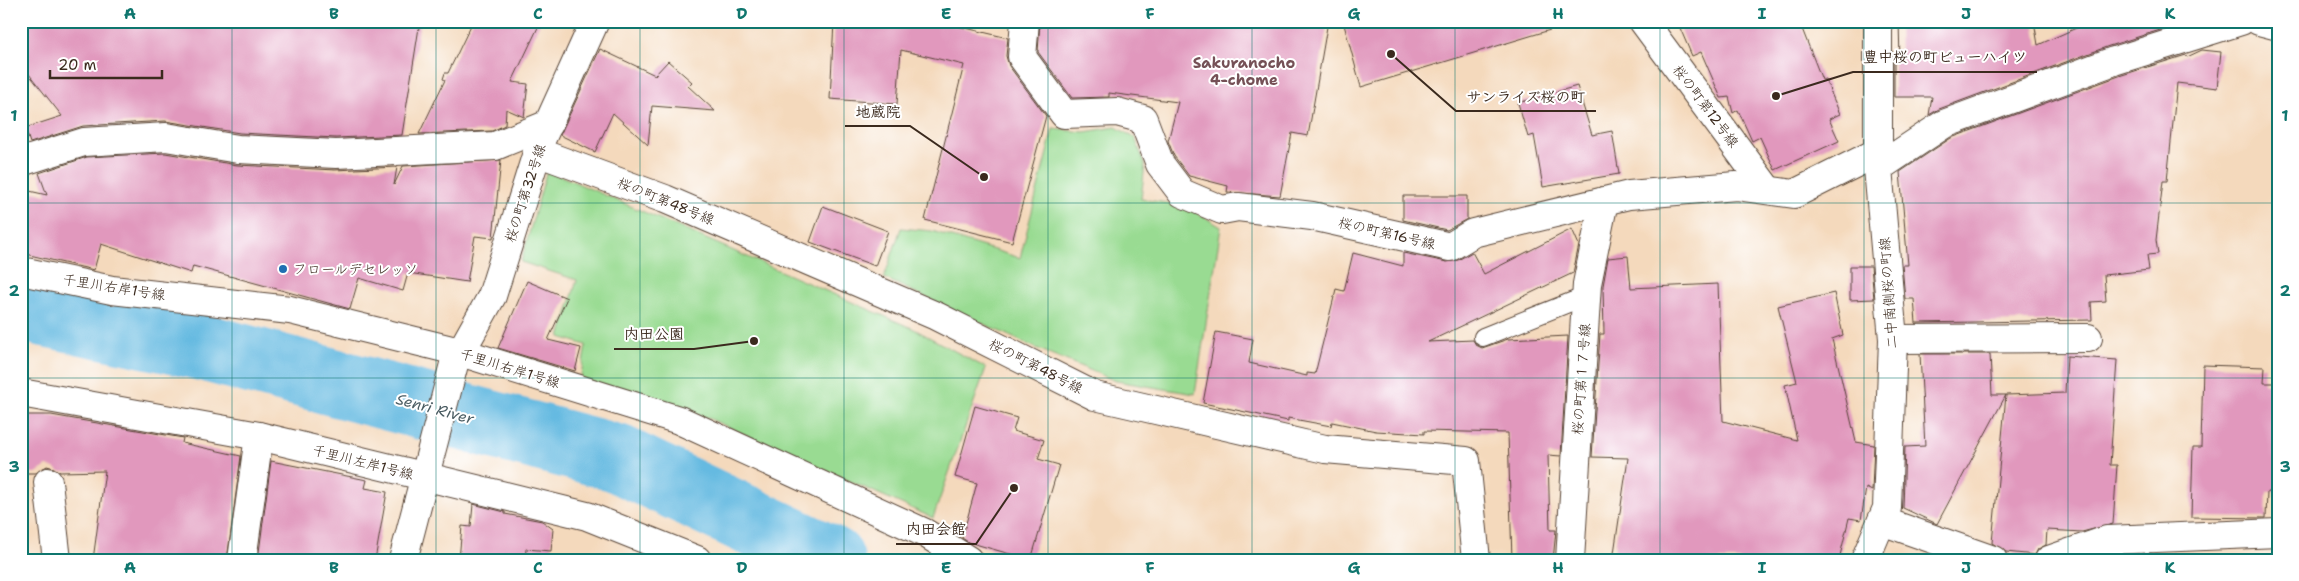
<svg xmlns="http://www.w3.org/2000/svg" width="2299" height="581" font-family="'Shantell Sans','Klee One',sans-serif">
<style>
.green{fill:#99db92;stroke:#6a8258}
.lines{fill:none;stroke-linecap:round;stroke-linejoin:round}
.river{stroke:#65bae1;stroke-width:68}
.building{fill:#e198bd}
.service-casing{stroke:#574436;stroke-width:20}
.minor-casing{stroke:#574436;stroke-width:30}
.service{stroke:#fff;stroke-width:18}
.minor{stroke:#fff;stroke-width:28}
.grid{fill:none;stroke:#0f766e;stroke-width:1;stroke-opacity:0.55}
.poi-dot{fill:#1f6fb2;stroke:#fff;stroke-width:2}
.labels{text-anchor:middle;stroke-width:4;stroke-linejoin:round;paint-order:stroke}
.street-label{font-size:14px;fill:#3b2a1e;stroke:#fff}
.poi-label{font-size:14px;fill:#3b2a1e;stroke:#fff;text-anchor:start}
.neighbourhood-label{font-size:15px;font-weight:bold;fill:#755056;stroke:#fff}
.water-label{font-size:15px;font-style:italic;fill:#4a5c62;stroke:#fff}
.leader{fill:none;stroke:#3b2a1e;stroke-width:2}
.callout-dot{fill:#3b2a1e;stroke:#fff;stroke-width:2}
.callout-label{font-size:15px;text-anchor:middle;font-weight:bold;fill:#3b2a1e;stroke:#fff;stroke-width:4;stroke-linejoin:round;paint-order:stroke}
.neatline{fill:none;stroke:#0f766e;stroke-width:2}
.grid-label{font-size:16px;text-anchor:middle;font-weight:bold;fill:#0f766e}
</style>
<rect width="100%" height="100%" fill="#fff"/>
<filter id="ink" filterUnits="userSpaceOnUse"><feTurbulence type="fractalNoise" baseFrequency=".02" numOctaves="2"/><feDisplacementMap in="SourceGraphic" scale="10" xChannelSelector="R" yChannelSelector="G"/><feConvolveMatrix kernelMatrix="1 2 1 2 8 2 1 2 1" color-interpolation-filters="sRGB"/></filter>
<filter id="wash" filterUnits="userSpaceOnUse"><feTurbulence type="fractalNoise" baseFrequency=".0096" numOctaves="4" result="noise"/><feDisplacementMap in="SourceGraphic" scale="20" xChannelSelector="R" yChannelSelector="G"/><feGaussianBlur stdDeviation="1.12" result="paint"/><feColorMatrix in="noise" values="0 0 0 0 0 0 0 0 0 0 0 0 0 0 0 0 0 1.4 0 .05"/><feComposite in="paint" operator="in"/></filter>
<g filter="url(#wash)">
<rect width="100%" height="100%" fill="#f4d9bc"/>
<g class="green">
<path d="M1116,127L1135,138L1145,164L1141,199L1186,206L1221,227L1195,394L1116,381L1029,345L884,278L901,228L932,231L1020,258L1053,129L1084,132Z"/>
<path d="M547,170L914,329L986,368L933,518L708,418L580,381L586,345L560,337L577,280L521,262Z"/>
</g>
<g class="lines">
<path class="river" d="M21,308L187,343L617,458L831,560"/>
</g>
<g id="blocks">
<g class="building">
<path d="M21,21H328L370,28L371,21H420L402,135L336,138L240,133L165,121L83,126L30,143L25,128L62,116L21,64Z"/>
<path d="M473,21H541L512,82L528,84L524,117L506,109L505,125L492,131L419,134L445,80L443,79L445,73H448Z"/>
<path d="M834,21H887L957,26L1008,38L1006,56L1009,66L1046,116L1012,242L925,220L964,65L901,50L897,104L830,99Z"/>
<path d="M1040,21H1328L1308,136L1292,133L1280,196L1227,192L1228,186L1189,176L1174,156L1168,141L1178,102L1109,93V97L1072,98L1038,52Z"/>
<path d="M1343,21H1549L1550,30L1361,87Z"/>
<path d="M1677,21H1799L1822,80L1825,79L1840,114L1829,119L1839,141L1775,170L1760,137L1752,141L1738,110L1733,113L1729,97L1721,98L1701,52L1692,56Z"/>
<path d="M1899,21H2034L2038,45L2092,21H2174L2176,25L2109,46L1939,109L1929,115L1932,97H1894V61H1900Z"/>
<path d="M600,49L655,75L668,61L692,82L688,86L715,111L652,106L648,145L613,113L595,152L560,135Z"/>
<path d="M2202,50L2221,52L2217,88L2177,83L2167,181H2163L2156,240L2158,254L2147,255L2149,270L2104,275L2106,301L2091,302L2092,320L1916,323L1914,299H1905L1902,265H1908L1900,172L1951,138L2119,76L2186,55L2187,57Z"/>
<path d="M1577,86L1592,135L1612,131L1619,174L1543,187L1534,135L1528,137L1518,103Z"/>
<path d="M165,153L237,165L335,170L397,167L394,185L403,166L501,160L493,238L475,236L467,282L408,273L403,291L359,278L350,309L193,266L191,273L101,244L94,270L21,253V207L25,190L47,195L39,173L87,157Z"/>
<path d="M1403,196H1467V219L1447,230L1403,220Z"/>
<path d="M823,206L888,231L875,266L810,242Z"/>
<path d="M1572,229L1579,245L1573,273L1428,342L1473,340L1476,345L1482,348L1508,339L1568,336L1561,456L1548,455L1550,530H1556L1553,560H1512L1508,433L1424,431V434L1376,431L1332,422L1331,426L1288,418V421L1203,403L1216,332L1253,339L1249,363L1307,376V373L1315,374L1336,289L1344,291L1353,253L1403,266V253L1447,262L1458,260L1472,252L1484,274Z"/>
<path d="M1628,256L1631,288L1718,284L1723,421L1797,440L1785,385L1797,382L1778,306L1834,293L1843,335L1832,339L1856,442L1874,445L1872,491L1866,488L1861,520L1849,518L1839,560H1613L1628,458L1592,457L1600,334H1604L1603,286L1608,258Z"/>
<path d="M1850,266H1871L1874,299L1850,300Z"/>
<path d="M527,281L567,298L548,340L581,348L575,371L498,348Z"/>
<path d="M1920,354H1990L1992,395H2006L1937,524L1903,508L1905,447L1925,446Z"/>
<path d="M2067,356L2117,360L2110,465H2117L2113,524L2082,532L2047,530L2046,545L2038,549L2035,555L2006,552L1992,543L2006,395L2065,393Z"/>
<path d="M2203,365L2265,367L2264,383H2278V492H2267L2266,518L2191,517L2193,447H2201Z"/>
<path d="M975,406L1017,418L1013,431L1044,440L1038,459L1059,465L1031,560L968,542L962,538L977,483L955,477Z"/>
<path d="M21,415H51L183,438L182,443L241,456L227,560H93L105,471L60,472L54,468L47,466L36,473H21Z"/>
<path d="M271,461L367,480L365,488L387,492L375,560H258Z"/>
<path d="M473,504L505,512V514L542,521L553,529L551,551L526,549L525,560H459L462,526L471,527Z"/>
</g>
</g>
</g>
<g filter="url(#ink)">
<use href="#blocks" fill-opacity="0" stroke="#574436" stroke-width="1"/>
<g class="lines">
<defs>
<path id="service" d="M1483,337L1586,296"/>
<g id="minor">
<path d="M1025,21L1022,57L1064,114L1117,112L1143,119L1160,164L1182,193L1222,210L1238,207L1312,216L1450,247L1473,233L1629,195L1736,186L1794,194L1878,152"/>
<path d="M1643,21L1768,190"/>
<path d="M2259,21L2278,26"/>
<path d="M537,152L665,199L936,316L1095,396L1325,449L1466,461L1476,560"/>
<path d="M21,162L84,142L166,137L238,149L336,154L495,146L549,124"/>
<path d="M1878,168L1944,124L2114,61L2241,21"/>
<path d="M21,271L112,290L290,310L460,352L679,420L925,533L968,560"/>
<path d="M1893,339L2088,338"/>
<path d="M21,393L259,436L587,516L697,560"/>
<path d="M48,482L57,560"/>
<path d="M1882,521L1993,560"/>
<path d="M242,560L259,436"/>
<path d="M403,560L454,364L492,296L541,140L595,21"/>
<path d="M1570,560L1587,284L1604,201"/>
<path d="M1865,560L1887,508L1893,339L1878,168V21"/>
<path d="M2049,560L2107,540L2278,533"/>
</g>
</defs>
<use href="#service" class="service-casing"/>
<use href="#minor" class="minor-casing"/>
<use href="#service" class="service"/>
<use href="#minor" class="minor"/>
</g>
</g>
<path class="grid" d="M232,21V560M436,21V560M640,21V560M844,21V560M1048,21V560M1252,21V560M1455,21V560M1660,21V560M1864,21V560M2068,21V560M21,203H2278M21,378H2278"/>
<circle class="poi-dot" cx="283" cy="269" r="5"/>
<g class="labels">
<g class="street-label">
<text transform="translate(1706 106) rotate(53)" y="5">桜の町第12号線</text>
<text transform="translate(525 193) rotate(-72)" y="5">桜の町第32号線</text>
<text transform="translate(666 201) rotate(22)" y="5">桜の町第48号線</text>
<text transform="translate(1387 233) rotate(13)" y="5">桜の町第16号線</text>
<text transform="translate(114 287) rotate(9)" y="5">千里川右岸1号線</text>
<text transform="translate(1888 293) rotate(-94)" y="5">二中南側桜の町線</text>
<text transform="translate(1036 366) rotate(27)" y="5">桜の町第48号線</text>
<text transform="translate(510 368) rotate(17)" y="5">千里川右岸1号線</text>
<text transform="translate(1581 379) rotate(-86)" y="5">桜の町第１７号線</text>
<text transform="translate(363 462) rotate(14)" y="5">千里川左岸1号線</text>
</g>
<g class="poi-label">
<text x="293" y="274">フロールデセレッソ</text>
</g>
<g class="neighbourhood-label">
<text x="1244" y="68">Sakuranocho<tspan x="1244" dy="17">4-chome</tspan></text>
</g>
<g class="water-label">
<text transform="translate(435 409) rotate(15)" y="5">Senri River</text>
</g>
</g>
<path class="leader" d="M1776 96L1853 72H2037M1391 54L1456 111H1596M984 177L910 126H845M754 341L694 349H614M1014 488L976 544H896"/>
<g class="callout-dot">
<circle cx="1776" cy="96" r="5"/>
<circle cx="1391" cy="54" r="5"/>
<circle cx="984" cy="177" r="5"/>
<circle cx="754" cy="341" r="5"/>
<circle cx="1014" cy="488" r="5"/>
</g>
<g class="callout-label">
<text x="1945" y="62">豊中桜の町ビューハイツ</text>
<text x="1526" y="102">サンライズ桜の町</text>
<text x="878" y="117">地蔵院</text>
<text x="654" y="339">内田公園</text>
<text x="936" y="534">内田会館</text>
</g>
<rect width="2299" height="581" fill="none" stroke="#fff" stroke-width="55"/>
<path d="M50 70v8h112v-8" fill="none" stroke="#3b2a1e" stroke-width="2.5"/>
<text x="58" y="70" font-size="15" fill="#3b2a1e" stroke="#ffffff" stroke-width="4" paint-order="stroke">20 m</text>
<rect x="28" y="28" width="2244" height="526" class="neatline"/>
<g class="grid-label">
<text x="130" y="19">A</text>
<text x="334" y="19">B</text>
<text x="538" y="19">C</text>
<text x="742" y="19">D</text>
<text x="946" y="19">E</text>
<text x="1150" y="19">F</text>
<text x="1354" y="19">G</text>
<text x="1558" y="19">H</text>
<text x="1762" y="19">I</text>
<text x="1966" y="19">J</text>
<text x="2170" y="19">K</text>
<text x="14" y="121">1</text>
<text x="2285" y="121">1</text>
<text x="14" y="296">2</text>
<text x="2285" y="296">2</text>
<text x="14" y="472">3</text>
<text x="2285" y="472">3</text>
<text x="130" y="573">A</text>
<text x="334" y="573">B</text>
<text x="538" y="573">C</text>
<text x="742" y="573">D</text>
<text x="946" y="573">E</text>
<text x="1150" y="573">F</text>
<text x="1354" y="573">G</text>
<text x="1558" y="573">H</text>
<text x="1762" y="573">I</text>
<text x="1966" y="573">J</text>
<text x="2170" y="573">K</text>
</g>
</svg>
